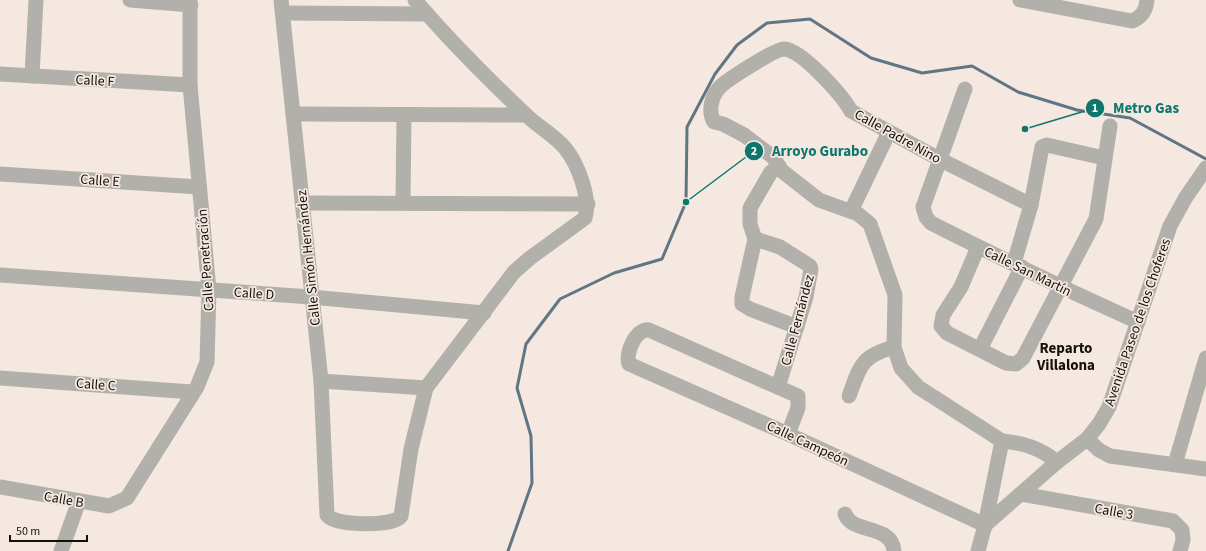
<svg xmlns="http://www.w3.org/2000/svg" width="1206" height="551" font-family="'Source Sans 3',sans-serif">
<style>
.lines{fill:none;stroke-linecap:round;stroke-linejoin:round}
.stream{stroke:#607682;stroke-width:3}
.minor{stroke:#b2b0aa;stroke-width:15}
.labels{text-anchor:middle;stroke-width:3.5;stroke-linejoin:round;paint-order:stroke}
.street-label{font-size:14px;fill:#14100e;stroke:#f5e8e0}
.neighbourhood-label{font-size:15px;font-weight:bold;fill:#14100e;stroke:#f5e8e0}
.leader{fill:none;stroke:#0f766e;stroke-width:1.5}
.callout-dot{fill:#0f766e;stroke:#f5e8e0;stroke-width:1.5}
.mark-label{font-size:12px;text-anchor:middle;font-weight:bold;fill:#fff}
.callout-label{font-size:15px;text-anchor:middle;font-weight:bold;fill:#0f766e;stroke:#f5e8e0;stroke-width:3.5;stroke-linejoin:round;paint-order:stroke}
</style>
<rect width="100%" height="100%" fill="#f5e8e0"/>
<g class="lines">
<path class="stream" d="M508,551L532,483L531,436L517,388L526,344L560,299L614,273L662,259L686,202L687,127L715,74L737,45L767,23L810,19L871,58L922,73L972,66L1018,92L1077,110L1130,118L1206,159"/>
<g class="minor">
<path d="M130,0L191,5"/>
<path d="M281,0L321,381L327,515C333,526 394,527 401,516L411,449L426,388L514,272L530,258L585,218C591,198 578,164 565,148C554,135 537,126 525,114C487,78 449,40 415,0"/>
<path d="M1020,0L1132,21C1142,17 1146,11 1147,0"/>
<path d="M283,13L427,14"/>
<path d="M0,74L190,85"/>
<path d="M32,76L36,0"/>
<path d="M965,89L923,207L926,217L931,223C1000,258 1069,291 1138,322"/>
<path d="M293,114L526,115"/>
<path d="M779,166L771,172L750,208V224L755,239L742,297V304L750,309L797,327"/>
<path d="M0,174L199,187"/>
<path d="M403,202L404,115"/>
<path d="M302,203L588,204"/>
<path d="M851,211L889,132"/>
<path d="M755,239L780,247L810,266L811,269L806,297L778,387"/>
<path d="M978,247L961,287L943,315L941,326L947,333L1006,363L1016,364L1023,358L1096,219L1110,126"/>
<path d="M1014,263L1031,205L1042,147L1047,145L1104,158"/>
<path d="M0,275L311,297L484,313"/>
<path d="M980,349L1022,267"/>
<path d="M0,378L192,392"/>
<path d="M321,381L426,388"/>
<path d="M849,396C860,366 861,356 894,347"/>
<path d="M788,434L798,408V396L649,330C636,328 625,353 629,364L788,434L985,525"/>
<path d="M1087,439L1099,450L1110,456L1206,469"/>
<path d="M1002,441C1024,443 1040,448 1057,462"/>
<path d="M1175,464L1206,358"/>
<path d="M0,487L109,506L127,498L197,387L207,362L209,290L190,85V0"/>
<path d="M1021,494L1173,521L1182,530L1183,540L1180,551"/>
<path d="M845,514C852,534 892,524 894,551"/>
<path d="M985,525L1057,462L1087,439L1099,424L1109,407L1170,226L1186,197L1206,168"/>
<path d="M61,551L79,501"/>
<path d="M978,551L985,525L1002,441L918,387L901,368L894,347L895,295L870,224L858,214L819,200L782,171L773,157L744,135L723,124L714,122C708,112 711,97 719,88C725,81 775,49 784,49C802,50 842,95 851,111L941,160L1031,205"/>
</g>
</g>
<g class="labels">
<g class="street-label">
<text transform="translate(95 80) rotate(3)" y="5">Calle F</text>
<text transform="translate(898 136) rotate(29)" y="5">Calle Padre Nino</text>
<text transform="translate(100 180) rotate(4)" y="5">Calle E</text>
<text transform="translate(308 258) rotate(-96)" y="5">Calle Simón Hernández</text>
<text transform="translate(205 260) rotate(-94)" y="5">Calle Penetración</text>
<text transform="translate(1028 271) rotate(26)" y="5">Calle San Martín</text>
<text transform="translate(254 293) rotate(4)" y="5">Calle D</text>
<text transform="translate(797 320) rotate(-75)" y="5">Calle Fernández</text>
<text transform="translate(1137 322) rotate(-71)" y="5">Avenida Paseo de los Choferes</text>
<text transform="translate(96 384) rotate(4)" y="5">Calle C</text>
<text transform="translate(808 443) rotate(25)" y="5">Calle Campeón</text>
<text transform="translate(64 499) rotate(10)" y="5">Calle B</text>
<text transform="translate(1114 511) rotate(10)" y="5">Calle 3</text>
</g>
<g class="neighbourhood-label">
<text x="1066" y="353">Reparto<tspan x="1066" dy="17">Villalona</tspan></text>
</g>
</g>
<path class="leader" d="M1025 129L1095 108M686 202L754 151"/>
<g class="callout-dot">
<circle cx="1025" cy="129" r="4"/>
<circle cx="686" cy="202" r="4"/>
<circle cx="1095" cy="108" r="10"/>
<circle cx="754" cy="151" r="10"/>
</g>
<g class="mark-label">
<text x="1095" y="112">1</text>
<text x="754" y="155">2</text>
</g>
<g class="callout-label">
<text x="1146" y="113">Metro Gas</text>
<text x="820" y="156">Arroyo Gurabo</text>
</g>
<path d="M10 535v6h77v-6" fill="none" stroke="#14100e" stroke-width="2"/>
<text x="16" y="535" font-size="12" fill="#14100e" stroke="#f5e8e0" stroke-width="3" paint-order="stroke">50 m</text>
</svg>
